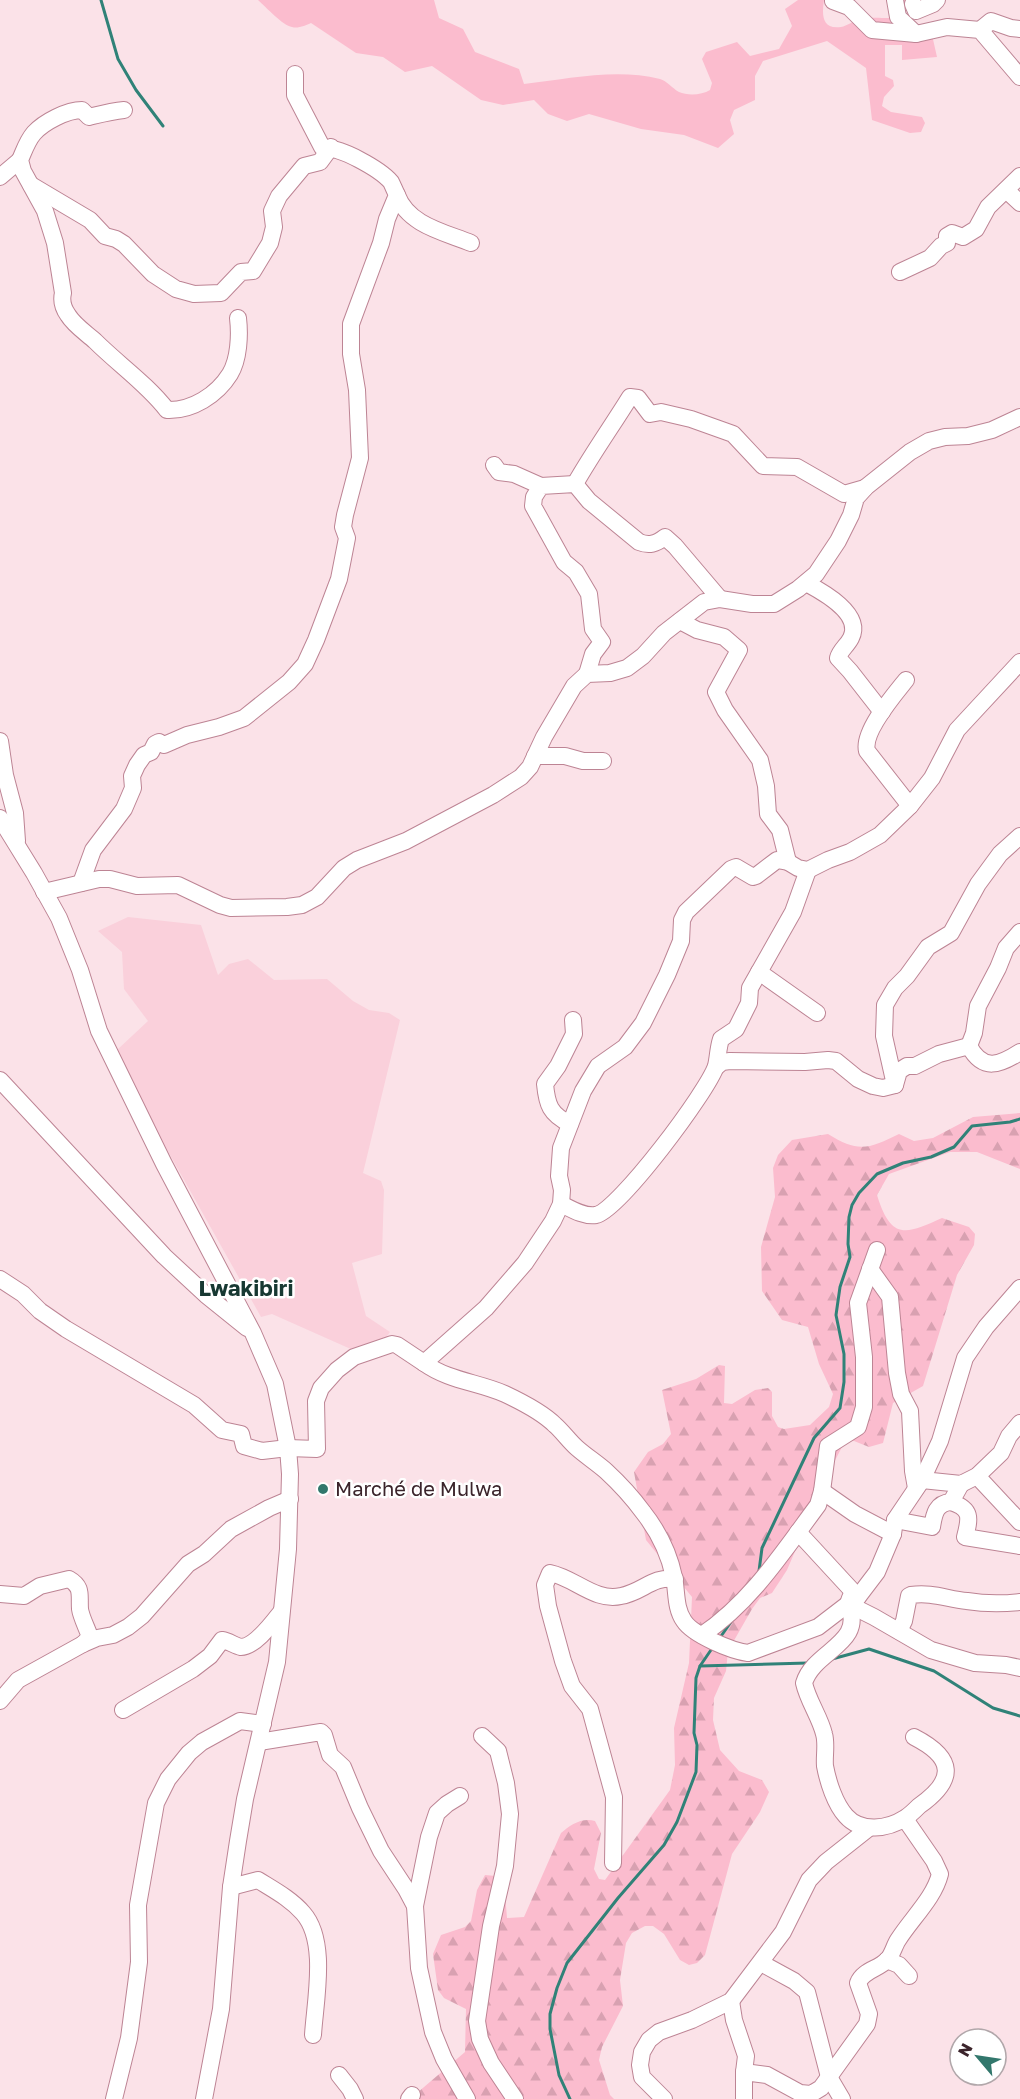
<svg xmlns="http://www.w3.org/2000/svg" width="1020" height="2099" font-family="'Golos Text',sans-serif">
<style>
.built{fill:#fad0db}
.grass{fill:#fbbcce}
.forest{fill:url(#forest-firs)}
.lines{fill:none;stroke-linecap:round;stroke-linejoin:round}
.stream{stroke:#308278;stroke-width:3}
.minor-casing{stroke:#bd8494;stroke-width:18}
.minor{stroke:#fff;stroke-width:16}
.poi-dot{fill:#32776c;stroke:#fff;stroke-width:2}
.labels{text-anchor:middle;stroke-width:5;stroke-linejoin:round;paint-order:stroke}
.poi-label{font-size:20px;fill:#3b242b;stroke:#fff;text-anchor:start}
.quarter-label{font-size:22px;font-weight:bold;fill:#173832;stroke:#fff}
</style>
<defs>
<pattern id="forest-firs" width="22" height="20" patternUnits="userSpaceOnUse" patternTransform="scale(1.5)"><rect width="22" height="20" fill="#fbbcce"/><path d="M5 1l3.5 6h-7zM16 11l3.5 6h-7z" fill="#d8a1b1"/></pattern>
</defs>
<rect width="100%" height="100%" fill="#fbe2e8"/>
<path class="built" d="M128,917L201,925L218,975L229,964L248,959L274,980L327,979L353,1001L369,1010L389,1013L400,1020L363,1173L381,1181L384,1190L382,1254L352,1263L366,1316L390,1332L385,1339L353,1350L272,1314L261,1317L138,1098L117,1050L148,1021L124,989L122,952L98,931Z"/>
<path class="grass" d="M258,0H434L439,18L463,29L475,52L519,69L524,84C568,79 616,68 660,79C667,81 672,88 679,92C688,96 702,95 710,90L712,83L702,59L706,52L737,42L750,56L779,49L792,26L785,9L798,0H824C822,13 821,30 841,27C847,26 853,21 859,19C869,17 880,18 889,18L903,0H927L923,4L904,8V18L919,26H930L937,57L902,60V45H885V76L893,80L894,86L884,97L882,106L891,112L922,117L925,123L921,132L910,133L872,120L866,68L827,41L763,61L755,76V100L734,110L730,120L734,134L718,148L684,135L641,129L589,114L567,121L548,114L534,100L503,105L481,100L432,66L405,72L383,57L356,53L311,23C306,25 298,29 292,27C283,26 266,7 258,0Z"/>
<path class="forest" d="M1020,1113V1169L977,1152H950L889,1174L877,1195C891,1240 905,1235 942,1218L969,1227L975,1234L974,1245L957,1275L923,1386L893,1403L883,1443L869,1447L849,1439L843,1445L829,1472L787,1570L772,1593L760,1598L752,1609L728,1651L726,1671L714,1698L713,1720L720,1750L739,1771L762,1780L769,1792L760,1812L732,1854L705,1955L697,1963L689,1965L680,1960L664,1934L653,1926H645L632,1933L626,1943L620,1980L623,2006L602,2047L599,2060L610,2095L614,2099H410L465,2052L466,2009L444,1998L438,1990L433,1954L441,1935L465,1927L471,1921L477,1890L485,1875L496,1876L504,1882L507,1918L524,1917L561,1833C570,1825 582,1817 595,1821L601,1833L594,1869L599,1879L605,1880L670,1790L675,1765L674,1728L689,1663L692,1597L646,1540L634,1472L648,1452L663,1444L671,1434L662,1390L696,1379L719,1365L725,1366L724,1403L732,1404L755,1390L768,1388L772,1392V1416L778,1427L784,1429L810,1425L829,1407L833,1394L819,1364L808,1327L782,1320L762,1291L761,1247L775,1197L773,1168L778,1155L792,1140L828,1134C858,1153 869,1149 899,1134L914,1141L933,1138L973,1117Z"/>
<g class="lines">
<g class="stream">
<path d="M101,0L118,59L136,90L163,126"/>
<path d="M759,1571L762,1548L814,1438L840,1408L844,1382V1354L836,1315L840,1287L850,1257L848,1244L849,1217L852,1205L859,1193L877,1174L903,1163L931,1157L954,1147L972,1126L1010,1122L1020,1119"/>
<path d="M719,1639L731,1622"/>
<path d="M832,1659L869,1649L934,1671L993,1708L1020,1716"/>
<path d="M700,1666L808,1663"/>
<path d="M570,2099L559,2075L550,2029V2014L557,1988L567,1963L618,1898L664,1845L677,1822L696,1772L697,1745L694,1733L696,1678L700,1666L713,1647"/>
</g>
<defs>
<g id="minor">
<path d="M895,0L898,17L916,34"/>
<path d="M833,1L849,7L872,30L916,34L947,27L980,30L1020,77"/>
<path d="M913,4L916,11L933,4L937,0"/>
<path d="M980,30L991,21L1011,28L1020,29"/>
<path d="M124,110C112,111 101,114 89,117L82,110C67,110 44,122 34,133C27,141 24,151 20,160L23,171L45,211L55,243L63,293C61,301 63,308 68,315C74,325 86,333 95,341C118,364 147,384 167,410C192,411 217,395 230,374C239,359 240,335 238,318"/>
<path d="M0,177L20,160"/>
<path d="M31,185L90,220L105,236L116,239L124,244L153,274L176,289L194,294L221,293L241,272L253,271L270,243L274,227L272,211L279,196L304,166L320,162L331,147"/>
<path d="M1006,190L1020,203"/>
<path d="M397,195C408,225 444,232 471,243"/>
<path d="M900,272L930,258L941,246L947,243V236L952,233L963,237L976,229L988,207L1020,176"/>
<path d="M494,465L499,472L514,474L541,486"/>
<path d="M575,484C592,454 612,426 630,397L638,398L650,414L661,412L691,419L733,434L763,466L797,467L844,494L865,488"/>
<path d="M806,583C823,592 863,614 851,638C847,646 840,650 838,658L850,671L882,712"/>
<path d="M680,621L697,630L724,637L739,650L716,692L725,710L760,760L766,786L768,814L780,830L788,862"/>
<path d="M587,674L593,654L602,642L593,629L589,594L576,572L564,562L533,506L534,497L541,486L575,484L589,501L639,542C649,546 656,544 665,537L675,546L720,599"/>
<path d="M906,680C894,695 862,732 867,751L910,806"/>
<path d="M0,741L5,775L15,813L17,841"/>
<path d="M535,756H565L583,761H603"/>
<path d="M0,818L34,873L59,918L80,970L99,1031L164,1164L253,1333L275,1384L288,1448L290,1474L288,1549L277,1662L245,1799L238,1841L231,1887L221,2009L204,2099"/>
<path d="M81,883L93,850L124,809L133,788L132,776L137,765L144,755L151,752L155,744L159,742L164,745L187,735L219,727L244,718L289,682L305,664L316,640L339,579L347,538L343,527L345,515L360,458L357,390L351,354V324L381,243L387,219L397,195C395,191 393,186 391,182C381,170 338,145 324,149L322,147L295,95V74"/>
<path d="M44,892L99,879H110L137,886L178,885L220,905L231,908L287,907L302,905L317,897L344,868L357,860L406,841L493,795L521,777L530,767L544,737L574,686L587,674L610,673L627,668L643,656L664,633L704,602L720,599L752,604H774L798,589L816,574L838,541L851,515L856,498L866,487L910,452L929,441L945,437L968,436L992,430L1020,417"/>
<path d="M759,972L817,1013"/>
<path d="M969,1046L974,1033L978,1006L998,968L1006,948L1020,932"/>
<path d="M969,1046C983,1072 1000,1065 1020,1052"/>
<path d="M716,1067L722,1062L730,1061L805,1062L828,1060L836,1061L858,1079L873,1086L883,1088L895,1085L899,1071L907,1066H915L939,1054L969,1046"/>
<path d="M0,1080L164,1256L206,1295L247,1328"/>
<path d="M895,1085L884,1036L885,1005L895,988L907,976L928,947L951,933L978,884L1000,854L1020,836"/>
<path d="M570,1124C550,1114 547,1105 545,1084L558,1066L574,1034L573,1020"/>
<path d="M561,1204C571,1209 584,1217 596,1215C619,1210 708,1091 716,1066C718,1058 718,1048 721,1039L736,1029L749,1003L750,988L793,912L808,870"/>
<path d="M870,1269L890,1297L897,1373L901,1394L910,1411L913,1471L916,1488"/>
<path d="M0,1279L23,1294L40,1311L66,1329L194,1405L222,1430L241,1434L244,1446L262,1451L288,1448L317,1449L316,1401L321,1388L337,1370L354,1357L392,1344L397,1345L424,1363L486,1308L525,1263L553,1221L561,1204L562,1190L559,1176L561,1148L583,1091L598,1066L625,1047L643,1023L667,975L681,941L682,920L686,912L731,869L736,867L753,877L756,876L777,860L788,862L798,868L808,870L828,860L850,852L880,835L910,806L932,778L957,730L1020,662"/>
<path d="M424,1363C449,1381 478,1382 505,1394C522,1402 542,1412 555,1425C563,1432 569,1441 577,1448C586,1456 597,1463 606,1471C619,1483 632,1497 643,1512C658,1531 669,1553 674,1577C677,1592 675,1608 684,1621C693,1635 732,1651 748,1653L818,1627L848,1604L874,1617L931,1650L975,1663L1006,1665L1020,1668"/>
<path d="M977,1476L1020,1522"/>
<path d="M922,1480L961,1484L977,1476L1001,1453L1009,1436L1020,1423"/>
<path d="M961,1484L951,1502C972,1509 970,1518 965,1537L1020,1546"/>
<path d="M822,1491L855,1514L893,1534"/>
<path d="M895,1520L932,1527C934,1514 936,1503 951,1502"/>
<path d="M798,1532L858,1597"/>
<path d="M0,1594L24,1596L40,1586L69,1579C83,1587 79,1595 80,1609C81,1617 87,1628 90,1637L83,1644"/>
<path d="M899,1631L904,1621L909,1596L911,1595C932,1592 947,1599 967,1601C985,1604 1002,1604 1020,1602"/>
<path d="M702,1635C751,1602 783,1552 818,1505L822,1491L828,1446L858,1427L864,1407V1357L858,1303L877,1250"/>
<path d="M0,1701L18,1680L83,1644L97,1638L113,1635L128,1627L142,1616L188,1564L204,1554L231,1529L269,1508L290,1499"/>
<path d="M123,1710L193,1669L210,1656L222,1640C229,1641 235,1646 241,1647C255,1647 273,1622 281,1612"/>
<path d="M482,1736L498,1751L506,1783L510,1814L505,1866L491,1926L477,2021L480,2039L491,2063L515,2099"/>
<path d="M914,1737C955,1758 956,1780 919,1806C915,1810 910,1815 905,1818C888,1829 861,1833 846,1816C835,1804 828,1782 825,1766C824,1756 827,1744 824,1734C820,1717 808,1701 804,1683C814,1650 866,1644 848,1604L850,1598L858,1597L877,1572L893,1534L895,1520L922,1480L940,1441L965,1358L986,1327L1020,1288"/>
<path d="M259,1742L321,1732L324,1735L330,1755L343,1767L360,1808L381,1851L406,1889L415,1906L419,1968L433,2032L444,2059L467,2099"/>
<path d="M613,1863L614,1797L590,1709L572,1686L563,1661L548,1606L545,1585L550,1573C575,1578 595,1602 621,1596C643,1592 652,1576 675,1579"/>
<path d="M231,1887L258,1880C274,1890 291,1899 303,1913C328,1941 315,2001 313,2035"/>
<path d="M415,1906L429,1837L437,1813L447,1804L460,1796"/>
<path d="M887,1960L899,1965L909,1976"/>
<path d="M761,1963L794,1981L807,1992L829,2077L842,2099"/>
<path d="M731,2001L734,2020L746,2056L744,2072"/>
<path d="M339,2075L350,2089L355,2099"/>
<path d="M114,2099L129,2038L139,1962L138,1905L156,1803L168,1779L189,1753L202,1742L240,1721L263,1724"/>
<path d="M409,2099L412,2095"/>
<path d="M664,2099L642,2077L640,2065L642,2052L649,2040L659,2032L692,2020L731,2001L783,1932L809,1880L826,1862L869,1828"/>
<path d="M744,2099V2072L767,2075L800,2093L811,2094L821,2088L867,2024L869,2014L858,1983C863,1970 879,1969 887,1960C892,1956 894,1946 898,1940C912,1918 934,1898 940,1874L934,1861L905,1819"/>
</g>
</defs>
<use href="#minor" class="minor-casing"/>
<use href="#minor" class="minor"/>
</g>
<circle class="poi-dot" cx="323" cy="1489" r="6"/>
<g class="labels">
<g class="poi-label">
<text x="335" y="1496">Marché de Mulwa</text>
</g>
<g class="quarter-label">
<text x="246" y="1296">Lwakibiri</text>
</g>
</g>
<g transform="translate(978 2057) rotate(299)"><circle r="28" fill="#ffffff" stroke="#b1a7aa" stroke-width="1.5"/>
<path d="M0-4.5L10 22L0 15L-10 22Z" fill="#32776c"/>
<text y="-9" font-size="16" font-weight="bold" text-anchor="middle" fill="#3b242b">N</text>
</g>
</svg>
